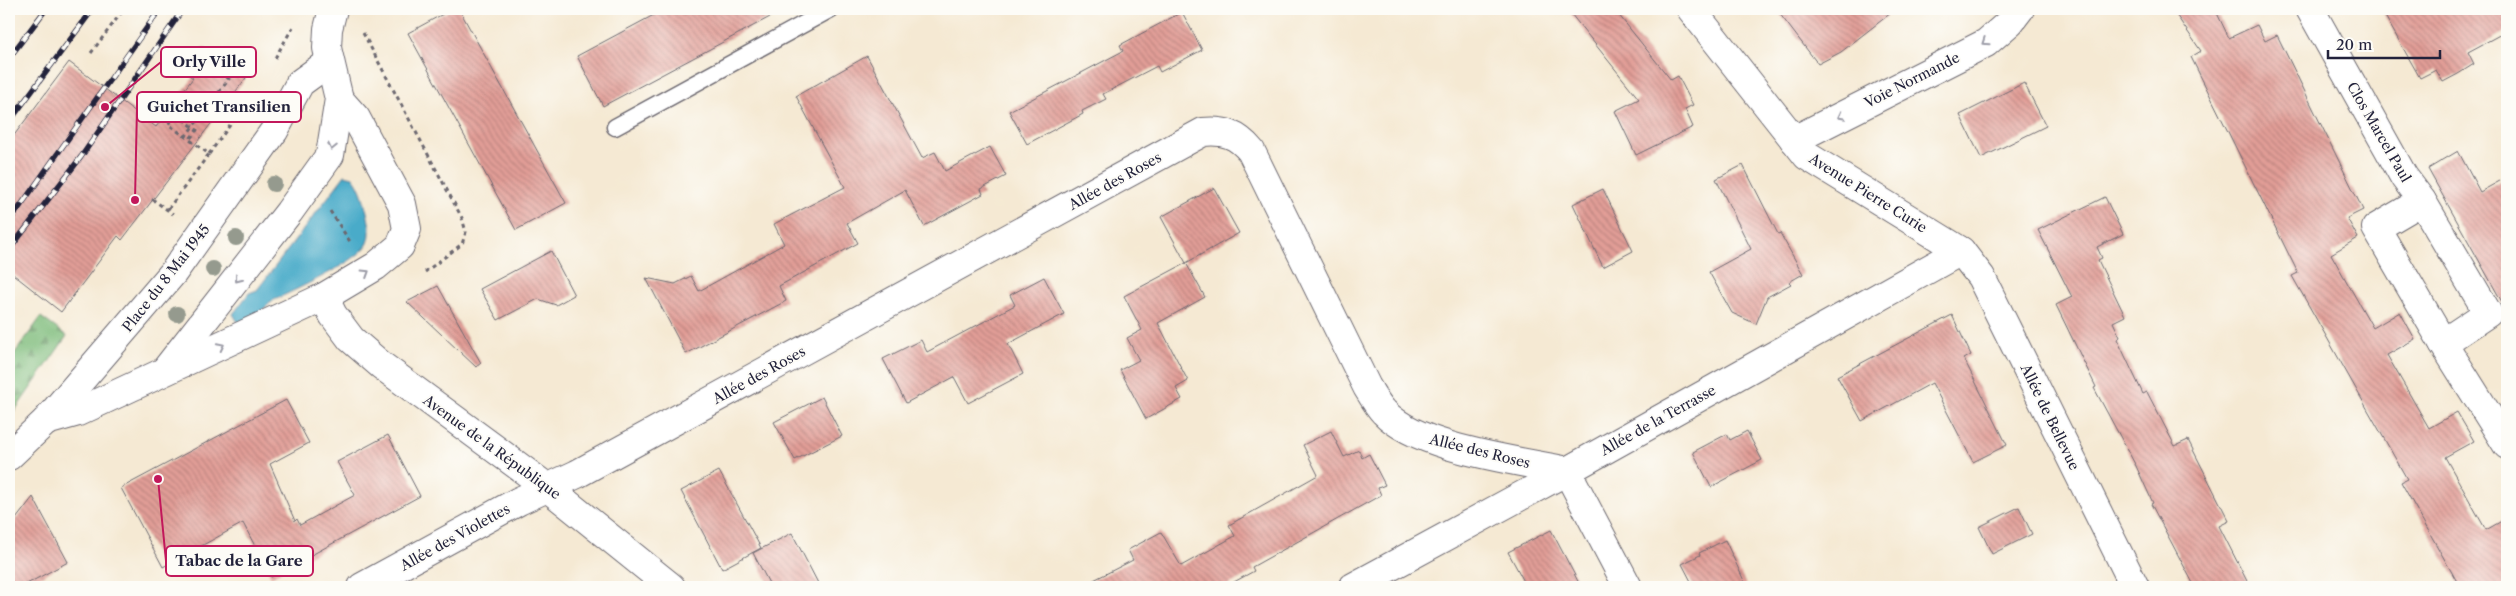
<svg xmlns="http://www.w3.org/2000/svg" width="2516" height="596" font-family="'Libre Caslon Text',serif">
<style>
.forest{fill:url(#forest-firs);stroke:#506f5b}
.water{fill:#49abc9;stroke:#366682}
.building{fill:url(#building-back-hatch)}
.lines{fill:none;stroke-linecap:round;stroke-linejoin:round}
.service-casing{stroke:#6c6870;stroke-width:19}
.minor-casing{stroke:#6c6870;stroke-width:30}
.path{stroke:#6c6870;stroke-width:3;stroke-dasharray:4 4;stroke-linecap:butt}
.service{stroke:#fff;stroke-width:16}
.minor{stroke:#fff;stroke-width:28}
.rail-casing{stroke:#22223b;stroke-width:5.5}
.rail{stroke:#fdfcf7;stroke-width:4;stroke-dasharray:11;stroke-linecap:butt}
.tree{fill:#959a8e}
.oneway{stroke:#9c9ca7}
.labels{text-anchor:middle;stroke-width:4;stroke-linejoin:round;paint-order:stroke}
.street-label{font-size:14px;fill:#22223b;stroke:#fdfcf7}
.leader{fill:none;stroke:#c2185b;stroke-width:2}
.callout-dot{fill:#c2185b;stroke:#fdfcf7;stroke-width:2}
.callout{fill:#fdfcf7;stroke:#c2185b;stroke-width:2}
.callout-label{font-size:15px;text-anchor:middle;font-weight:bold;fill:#22223b}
</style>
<defs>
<pattern id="forest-firs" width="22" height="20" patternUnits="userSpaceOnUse" patternTransform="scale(1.25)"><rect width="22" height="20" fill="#7ebc7b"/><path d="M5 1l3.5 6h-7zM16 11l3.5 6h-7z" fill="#679866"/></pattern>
<pattern id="building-back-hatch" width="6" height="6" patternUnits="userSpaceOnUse" patternTransform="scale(1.25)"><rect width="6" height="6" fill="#e29e97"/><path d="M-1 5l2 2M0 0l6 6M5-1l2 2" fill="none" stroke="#b7807c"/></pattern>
</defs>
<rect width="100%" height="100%" fill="#fdfcf7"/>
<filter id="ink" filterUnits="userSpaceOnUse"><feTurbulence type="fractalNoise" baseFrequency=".02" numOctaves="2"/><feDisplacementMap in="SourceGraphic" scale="10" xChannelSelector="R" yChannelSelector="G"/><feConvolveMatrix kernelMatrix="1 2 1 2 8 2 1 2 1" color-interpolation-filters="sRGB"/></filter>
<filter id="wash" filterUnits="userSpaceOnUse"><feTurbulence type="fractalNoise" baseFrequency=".0096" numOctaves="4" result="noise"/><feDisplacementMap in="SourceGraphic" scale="20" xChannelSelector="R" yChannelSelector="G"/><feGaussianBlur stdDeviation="1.12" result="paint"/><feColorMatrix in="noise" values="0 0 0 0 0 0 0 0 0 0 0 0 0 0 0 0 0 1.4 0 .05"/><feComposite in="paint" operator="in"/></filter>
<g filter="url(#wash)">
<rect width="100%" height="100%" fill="#f5e9d3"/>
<path class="forest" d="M41,317L67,336L9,419V361Z"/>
<path class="water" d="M345,175L353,177C361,187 364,200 367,212C369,222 372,233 368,243C361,261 290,292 270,302L263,310L239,324L233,314L249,293L257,290Z"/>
<g id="blocks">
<g class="building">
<path d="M452,9H459L566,203L516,230L408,33Z"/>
<path d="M665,9H785L603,106L577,56Z"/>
<path d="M1567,9H1614L1671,80L1678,76L1693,105L1685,109L1693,127L1636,155L1615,111L1639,99Z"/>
<path d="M1776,9H1896L1841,52L1818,64Z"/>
<path d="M2172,9H2215L2229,38L2257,25L2265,41L2277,35L2363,210L2347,218L2358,238L2331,254L2373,328L2400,312L2415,339L2387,355L2429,428L2457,412L2474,441L2445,457L2486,530L2507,518V587H2460L2401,482L2407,479L2292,276L2298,273L2191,57L2201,51Z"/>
<path d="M2381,9H2507V31L2468,52L2474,64L2458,74L2443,82L2436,70L2420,78Z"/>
<path d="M1182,12L1202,50L1160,72L1157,66L1103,94L1106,99L1082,111L1083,114L1027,144L1009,111L1123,51L1120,45Z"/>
<path d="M203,47L246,78L122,240L118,236L61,312L9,271V142L69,62L156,127L193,78L183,71Z"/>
<path d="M867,56L922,158L935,152L945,171L990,147L1006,176L981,189L983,194L924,226L905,190L847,223L858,243L779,286L786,301L686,354L646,278L675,284L691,276L699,291L784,244L774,224L845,187L796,96Z"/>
<path d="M2024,83L2046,126L1981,158L1960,115Z"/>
<path d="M2458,151L2480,192L2507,177V311L2428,169Z"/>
<path d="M1743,165L1778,234L1780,233L1803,274L1789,282L1791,284L1767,297L1756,324L1732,313L1709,272L1751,249L1716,179Z"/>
<path d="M1214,188L1239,233L1186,263L1161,217Z"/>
<path d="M1603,189L1633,251L1603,267L1573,204Z"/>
<path d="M2105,197L2123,234L2097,247L2102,258L2098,260L2125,316L2113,322L2120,337L2117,339L2143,394L2147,392L2175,446L2188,440L2229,521L2219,526L2250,587H2195L2151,504L2153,503L2136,466L2094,388L2096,387L2056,305L2072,297L2038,230Z"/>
<path d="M551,251L574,295L556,305L538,299L498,320L480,289Z"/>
<path d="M1186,263L1205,297L1158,323L1188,381L1176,388L1182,399L1146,419L1120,370L1139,360L1127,338L1142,330L1124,296Z"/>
<path d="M1044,277L1064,314L1008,344L1023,374L968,403L954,377L906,403L883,359L921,340L927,352L1015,305L1010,295Z"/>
<path d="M438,286L481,363L476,367L407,302Z"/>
<path d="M1952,315L1971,355L1964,359L2007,445L1973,462L1932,383L1862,421L1837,376Z"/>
<path d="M822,397L842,436L795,460L774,422Z"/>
<path d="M286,400L309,443L270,464L295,521L297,519L300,525L355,495L337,462L388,435L420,496L271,577L243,523L163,567L121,488Z"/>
<path d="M1331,431L1344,457L1359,450L1362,458L1369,454L1385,485L1378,488L1381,495L1252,567L1254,571L1225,587H1080L1133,560L1128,550L1161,532L1181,566L1235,536L1229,525L1318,475L1303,445Z"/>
<path d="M1747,431L1762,460L1711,487L1693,452L1727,434L1730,440Z"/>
<path d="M719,471L761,548L722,569L681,491Z"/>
<path d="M33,497L68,562L21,587H9V528Z"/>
<path d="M2019,507L2032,534L1992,554L1979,527Z"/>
<path d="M1551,530L1581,587H1527L1508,552Z"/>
<path d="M792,533L820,587H771L753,553Z"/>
<path d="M1725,540L1747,587H1694L1682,564L1700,555L1699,553Z"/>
</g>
</g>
</g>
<g filter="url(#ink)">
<use href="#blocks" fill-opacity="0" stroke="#6c6870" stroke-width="1"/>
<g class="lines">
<defs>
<path id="service" d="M615,127L831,9"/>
<g id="minor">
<path d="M1691,9L1807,156L1961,251L1981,277L2135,587"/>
<path d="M2310,9L2404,177L2422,201L2376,228L2443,343L2507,445"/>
<path d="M1794,140L1986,43L2010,22L2020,9"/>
<path d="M2422,201L2488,313L2443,343"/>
<path d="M324,297L333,315L351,339L381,365L548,488L671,587"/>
<path d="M167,368L289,212L330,155L339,99L327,48L328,29L333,9"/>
<path d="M46,421L78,412L324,297L376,266L400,246L407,229L402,204L356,118L339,99"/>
<path d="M9,456L46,421L173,273L274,131L300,83L329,62"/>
<path d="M362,587L519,501L577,474L1203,132C1224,130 1237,134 1251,151L1367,387C1372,395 1377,405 1384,412C1419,449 1517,460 1567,471L1628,587"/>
<path d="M1353,587L1567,471L1961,251"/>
</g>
</defs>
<use href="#service" class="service-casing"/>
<use href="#minor" class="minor-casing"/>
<g class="path">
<path d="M363,33L462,218L466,232L462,244L425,272"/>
<path d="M91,53L124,9"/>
<path d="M275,58L293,27"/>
<path d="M177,114L197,130L189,140"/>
<path d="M185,137L229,79L197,54"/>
<path d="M209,154L253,93"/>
<path d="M152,199L173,214"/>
<path d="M168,209L209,154L168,124L178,112"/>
<path d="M330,211L351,243"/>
</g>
<use href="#service" class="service"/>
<use href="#minor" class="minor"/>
<defs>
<g id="rail">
<path d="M9,58L46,9"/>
<path d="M9,122L93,9"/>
<path d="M9,222L160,9"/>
<path d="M9,250L81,157L183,9"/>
</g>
</defs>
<use href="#rail" class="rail-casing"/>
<use href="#rail" class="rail"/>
</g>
<g class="tree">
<circle cx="274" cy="184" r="8"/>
<circle cx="236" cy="238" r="8"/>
<circle cx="213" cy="269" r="8"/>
<circle cx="177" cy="314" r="8"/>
</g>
<defs><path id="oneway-chevron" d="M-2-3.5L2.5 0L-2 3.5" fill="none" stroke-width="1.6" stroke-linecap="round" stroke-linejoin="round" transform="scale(1.25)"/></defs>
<g class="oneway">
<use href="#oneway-chevron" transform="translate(1985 42) rotate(146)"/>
<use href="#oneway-chevron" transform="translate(1841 116) rotate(153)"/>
<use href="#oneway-chevron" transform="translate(332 147) rotate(103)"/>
<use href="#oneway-chevron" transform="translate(366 273) rotate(-32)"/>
<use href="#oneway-chevron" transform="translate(238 279) rotate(128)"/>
<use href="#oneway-chevron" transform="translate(221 346) rotate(-26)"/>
</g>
</g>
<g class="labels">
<g class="street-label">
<text transform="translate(1912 80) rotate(-27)" y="5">Voie Normande</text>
<text transform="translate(2379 132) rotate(60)" y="5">Clos Marcel Paul</text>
<text transform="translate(1115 181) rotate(-29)" y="5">Allée des Roses</text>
<text transform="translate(1868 193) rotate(32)" y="5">Avenue Pierre Curie</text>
<text transform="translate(166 278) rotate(-52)" y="5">Place du 8 Mai 1945</text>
<text transform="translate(759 375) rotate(-29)" y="5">Allée des Roses</text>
<text transform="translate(2050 417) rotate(64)" y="5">Allée de Bellevue</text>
<text transform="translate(1658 420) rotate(-29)" y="5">Allée de la Terrasse</text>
<text transform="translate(492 447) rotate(36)" y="5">Avenue de la République</text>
<text transform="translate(1480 451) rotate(14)" y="5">Allée des Roses</text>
<text transform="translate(455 537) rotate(-29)" y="5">Allée des Violettes</text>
</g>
</g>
<path class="leader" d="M105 107L161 62M135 200L137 107M158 479L166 561"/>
<g class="callout-dot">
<circle cx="105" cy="107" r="5"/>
<circle cx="135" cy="200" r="5"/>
<circle cx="158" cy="479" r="5"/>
</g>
<g class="callout">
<rect x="161" y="47" width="95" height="30" rx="5"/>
<rect x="137" y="92" width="164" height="30" rx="5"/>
<rect x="166" y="546" width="147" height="30" rx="5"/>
</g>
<g class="callout-label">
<text x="209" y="67">Orly Ville</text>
<text x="219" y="112">Guichet Transilien</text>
<text x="239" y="566">Tabac de la Gare</text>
</g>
<rect width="2516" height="596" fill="none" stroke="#fdfcf7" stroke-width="30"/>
<path d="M2328 50v8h112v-8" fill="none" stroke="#22223b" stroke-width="2.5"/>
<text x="2336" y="50" font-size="15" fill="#22223b" stroke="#fdfcf7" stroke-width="4" paint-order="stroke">20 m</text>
</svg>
